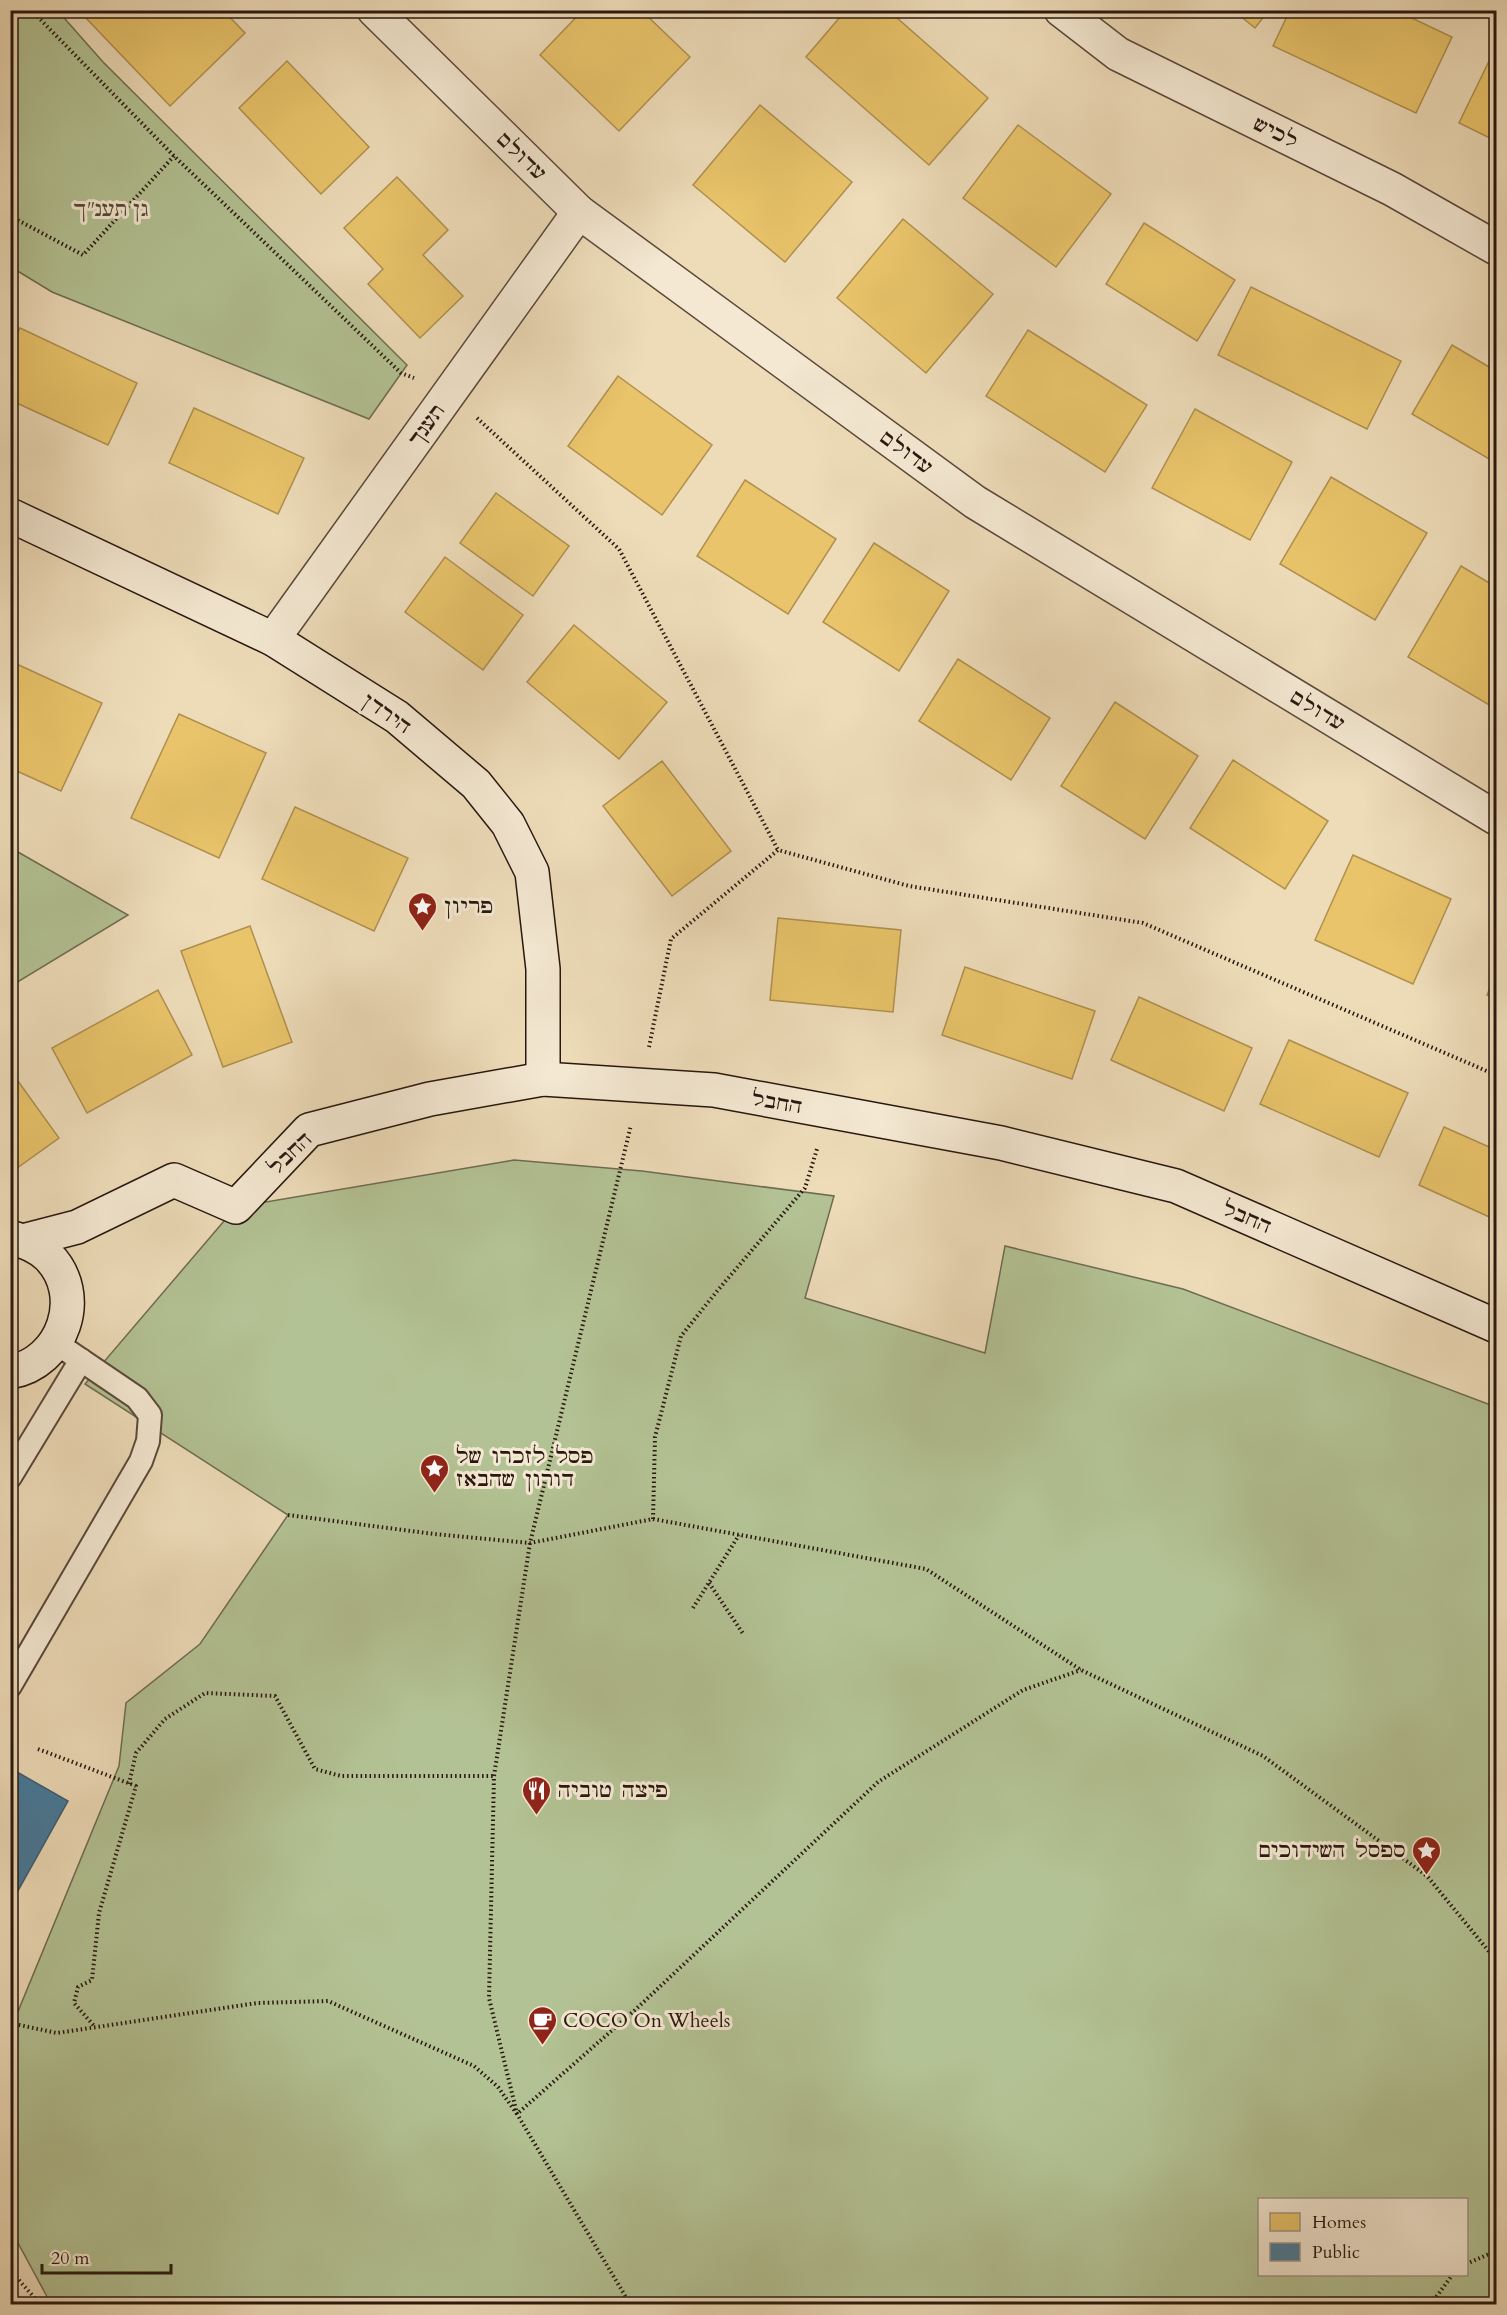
<svg xmlns="http://www.w3.org/2000/svg" width="1507" height="2315" font-family="Cardo,'Frank Ruhl Libre',serif">
<style>
.green{fill:#b3c294;stroke:#6e6c52;stroke-width:1.5;fill-rule:evenodd}
.homes{fill:#e9c46a;stroke:#af904f;stroke-width:1.5}
.public{fill:#457b9d;stroke:#3c5d72;stroke-width:1.5}
.lines{fill:none;stroke-linecap:round;stroke-linejoin:round}
.lane-casing{stroke:#5a483a;stroke-width:26}
.street-casing{stroke:#5a483a;stroke-width:36}
.secondary-casing{stroke:#28170f;stroke-width:36}
.path{stroke:#28170f;stroke-width:4;stroke-dasharray:1.5 3;stroke-linecap:butt}
.lane{stroke:#f4e8d2;stroke-width:22}
.street{stroke:#f4e8d2;stroke-width:33}
.secondary{stroke:#f4e8d2;stroke-width:33}
.labels{text-anchor:middle;stroke-width:6;stroke-linejoin:round;paint-order:stroke}
.street-label{font-size:20px;fill:#28170f;stroke:#f4e8d2}
.park-label{font-size:20px;font-style:italic;fill:#524a37;stroke:#f4e8d2}
.poi-label{font-size:20px;fill:#28170f;stroke:#f4e8d2;text-anchor:start}
</style>
<rect width="100%" height="100%" fill="#eedcb9"/>
<filter id="stains"><feTurbulence type="fractalNoise" baseFrequency=".00333" numOctaves="4"/><feColorMatrix values="0 0 0 0 .2 0 0 0 0 .09 0 0 0 0 .02 0 0 0 .5 -.17"/></filter>
<radialGradient id="worn" r=".72"><stop offset=".6" stop-color="#630" stop-opacity="0"/><stop offset="1" stop-color="#630" stop-opacity=".3"/></radialGradient>
<g class="green">
<path d="M11,10L58,11L103,62L407,365L369,419L52,292L11,267Z"/>
<path d="M11,848L128,915L11,986V847Z"/>
<path d="M514,1160L642,1171L834,1196L805,1298L985,1353L1005,1246L1183,1289L1496,1407V2304H51L11,2230L10,2031L119,1766L126,1703L200,1644L288,1515L85,1384L236,1207ZM1260,2200H1466V2274H1260Z"/>
</g>
<g class="homes">
<path d="M90,10H223L245,33L170,106L84,16Z"/>
<path d="M583,10H641L690,57L619,131L540,55Z"/>
<path d="M846,10H888L988,98L929,165L806,57Z"/>
<path d="M1233,10H1269L1255,28Z"/>
<path d="M1290,10H1395L1452,37L1416,113L1273,46Z"/>
<path d="M1492,55L1496,57V141L1459,123Z"/>
<path d="M287,61L369,147L321,194L239,108Z"/>
<path d="M760,105L852,182L785,262L693,185Z"/>
<path d="M1018,125L1111,194L1056,267L963,198Z"/>
<path d="M397,177L448,230L423,255L463,296L420,338L368,284L383,269L344,228Z"/>
<path d="M903,219L993,294L926,373L837,298Z"/>
<path d="M1144,223L1235,280L1197,341L1106,284Z"/>
<path d="M1251,287L1401,361L1367,429L1218,355Z"/>
<path d="M20,328L137,383L108,445L10,400V348Z"/>
<path d="M1028,330L1147,405L1105,472L986,396Z"/>
<path d="M1452,345L1496,371V463L1412,414Z"/>
<path d="M618,376L712,445L662,515L568,446Z"/>
<path d="M194,408L304,458L278,514L169,463Z"/>
<path d="M1195,409L1292,462L1250,540L1152,488Z"/>
<path d="M1331,477L1427,533L1375,620L1280,564Z"/>
<path d="M745,480L836,539L788,614L697,556Z"/>
<path d="M496,493L569,546L533,596L460,543Z"/>
<path d="M874,543L949,591L899,671L823,622Z"/>
<path d="M445,557L523,615L483,670L405,612Z"/>
<path d="M1461,566L1496,587V709L1408,657Z"/>
<path d="M574,625L667,702L619,759L527,682Z"/>
<path d="M958,659L1050,718L1011,780L919,721Z"/>
<path d="M10,661L102,703L61,791L10,768Z"/>
<path d="M1115,702L1198,756L1145,839L1061,786Z"/>
<path d="M179,714L266,753L219,858L131,818Z"/>
<path d="M1233,760L1328,821L1285,889L1190,828Z"/>
<path d="M662,761L731,851L672,896L603,806Z"/>
<path d="M295,807L408,858L374,931L262,879Z"/>
<path d="M1353,855L1451,899L1413,984L1315,940Z"/>
<path d="M778,918L901,930L893,1012L770,1000Z"/>
<path d="M250,926L292,1042L223,1067L181,951Z"/>
<path d="M965,967L1095,1011L1072,1079L942,1035Z"/>
<path d="M1496,973V999L1487,995Z"/>
<path d="M158,990L192,1055L87,1113L52,1048Z"/>
<path d="M1139,997L1252,1048L1224,1111L1111,1060Z"/>
<path d="M1289,1040L1408,1093L1379,1157L1260,1104Z"/>
<path d="M10,1070L59,1138L10,1173Z"/>
<path d="M1444,1127L1496,1150V1220L1419,1185Z"/>
</g>
<path class="public" d="M10,1768L68,1801L10,1905Z"/>
<g class="lines">
<defs>
<g id="lane">
<path d="M10,1477L81,1360"/>
<path d="M10,1686L141,1461L148,1441L150,1415L137,1398L56,1343"/>
</g>
<g id="street">
<path d="M374,10L579,212L975,502L1496,818"/>
<path d="M1061,10L1118,54L1392,189L1496,248"/>
<path d="M273,639L579,212"/>
</g>
<g id="secondary">
<path d="M10,515L273,639L397,717L476,784L508,824L532,872L543,969V1079"/>
<path d="M10,1237C24,1241 37,1246 48,1256C87,1295 63,1363 10,1372"/>
<path d="M23,1241L77,1227L174,1180L236,1207L309,1130L430,1099L543,1079L714,1090L1001,1143L1176,1186L1496,1326"/>
</g>
</defs>
<use href="#lane" class="lane-casing"/>
<use href="#street" class="street-casing"/>
<use href="#secondary" class="secondary-casing"/>
<g class="path">
<path d="M31,10L174,156L401,373L414,378"/>
<path d="M10,216L83,255L174,156"/>
<path d="M477,418L619,549L778,850"/>
<path d="M649,1047L671,939L778,850L909,886L1143,923L1496,1075"/>
<path d="M288,1515L434,1534L530,1543L653,1519L926,1569L1081,1670L1263,1756L1427,1876L1496,1960"/>
<path d="M653,1519L655,1437L681,1336L718,1290L805,1188L817,1149"/>
<path d="M709,1583L744,1635"/>
<path d="M693,1608L739,1535"/>
<path d="M38,1749L136,1786L99,1913L92,1980L78,1987L74,2003L95,2027"/>
<path d="M129,1784L136,1753L165,1719L205,1693L275,1696L315,1769L341,1776H494"/>
<path d="M10,2023L57,2033L257,2003L328,2001L474,2066L498,2087L517,2114L635,2010L878,1782L1023,1690L1081,1670"/>
<path d="M1466,2264L1496,2251"/>
<path d="M10,2270L40,2304"/>
<path d="M630,2304L517,2114L489,1998L494,1776L530,1543L631,1125"/>
<path d="M1431,2304L1453,2274"/>
</g>
<use href="#lane" class="lane"/>
<use href="#street" class="street"/>
<use href="#secondary" class="secondary"/>
</g>
<defs>
<symbol id="sight-pin" viewBox="-11 -11 22 30"><path d="M0 17L-7.5 6A9.5 9.5 0 1 1 7.5 6Z" fill="#8f2418" stroke="#f4e8d2"/><path d="M0-6L1.8-2.2L6-1.7L2.9 1.2L3.7 5.4L0 3.3L-3.7 5.4L-2.9 1.2L-6-1.7L-1.8-2.2Z" fill="#fff"/></symbol>
<symbol id="restaurant-pin" viewBox="-11 -11 22 30"><path d="M0 17L-7.5 6A9.5 9.5 0 1 1 7.5 6Z" fill="#8f2418" stroke="#f4e8d2"/><path d="M-5-6h1v4h1v-4h1v4h1v-4h1v5L-1.5 .5V6h-2V.5L-5-1ZM5-6V6H3V1.5H1.5Q1.5-4 5-6Z" fill="#fff"/></symbol>
<symbol id="cafe-pin" viewBox="-11 -11 22 30"><path d="M0 17L-7.5 6A9.5 9.5 0 1 1 7.5 6Z" fill="#8f2418" stroke="#f4e8d2"/><path d="M-5.5-4.5H6V0H3Q3 3.5 0 3.5H-2.5Q-5.5 3.5-5.5 0ZM3-3.2v2h1.7v-2ZM-6 4.5H4V6H-6Z" fill="#fff"/></symbol>
</defs>
<g fill-rule="evenodd">
<use href="#sight-pin" x="406" y="890" width="33" height="45"/>
<use href="#sight-pin" x="418" y="1452" width="33" height="45"/>
<use href="#restaurant-pin" x="520" y="1774" width="33" height="45"/>
<use href="#sight-pin" x="1410" y="1834" width="33" height="45"/>
<use href="#cafe-pin" x="526" y="2004" width="33" height="45"/>
</g>
<g class="labels">
<g class="street-label">
<text transform="translate(1276 132) rotate(26)" y="7">לכיש</text>
<text transform="translate(522 156) rotate(44)" y="7">עדולם</text>
<text transform="translate(426 425) rotate(-54)" y="7">תענך</text>
<text transform="translate(907 452) rotate(36)" y="7">עדולם</text>
<text transform="translate(1318 710) rotate(31)" y="7">עדולם</text>
<text transform="translate(387 713) rotate(35)" y="7">הירדן</text>
<text transform="translate(777 1102) rotate(10)" y="7">החבל</text>
<text transform="translate(290 1153) rotate(-44)" y="7">החבל</text>
<text transform="translate(1247 1217) rotate(23)" y="7">החבל</text>
</g>
<g class="park-label">
<text x="111" y="216">גן תענ"ך</text>
</g>
<g class="poi-label">
<text x="444" y="913">פריון</text>
<text x="456" y="1463">פסל לזכרו של<tspan x="456" dy="23">דורון שהבאז</tspan></text>
<text x="558" y="1797">פיצה טוביה</text>
<text x="1406" y="1857" text-anchor="end">ספסל השידוכים</text>
<text x="563" y="2027">COCO On Wheels</text>
</g>
</g>
<rect width="1507" height="2315" fill="none" stroke="#eedcb9" stroke-width="36"/>
<rect x="12" y="12" width="1483" height="2291" fill="none" stroke="#28170f" stroke-width="3"/>
<rect x="18" y="18" width="1471" height="2279" fill="none" stroke="#28170f" stroke-width="1.5"/>
<rect x="1258" y="2198" width="210" height="78" fill="#f4e8d2" stroke="#a29484" stroke-width="1.5"/>
<rect x="1270" y="2213" width="30" height="18" fill="#e9c46a" stroke="#a29484" stroke-width="1.5"/>
<text x="1312" y="2228" font-size="18" fill="#28170f">Homes</text>
<rect x="1270" y="2243" width="30" height="18" fill="#457b9d" stroke="#a29484" stroke-width="1.5"/>
<text x="1312" y="2258" font-size="18" fill="#28170f">Public</text>
<path d="M42 2264v9h129v-9" fill="none" stroke="#28170f" stroke-width="3"/>
<text x="51" y="2264" font-size="18" fill="#28170f" stroke="#f4e8d2" stroke-width="4.5" paint-order="stroke">20 m</text>
<rect width="100%" height="100%" filter="url(#stains)"/>
<rect width="100%" height="100%" fill="url(#worn)"/>
</svg>
